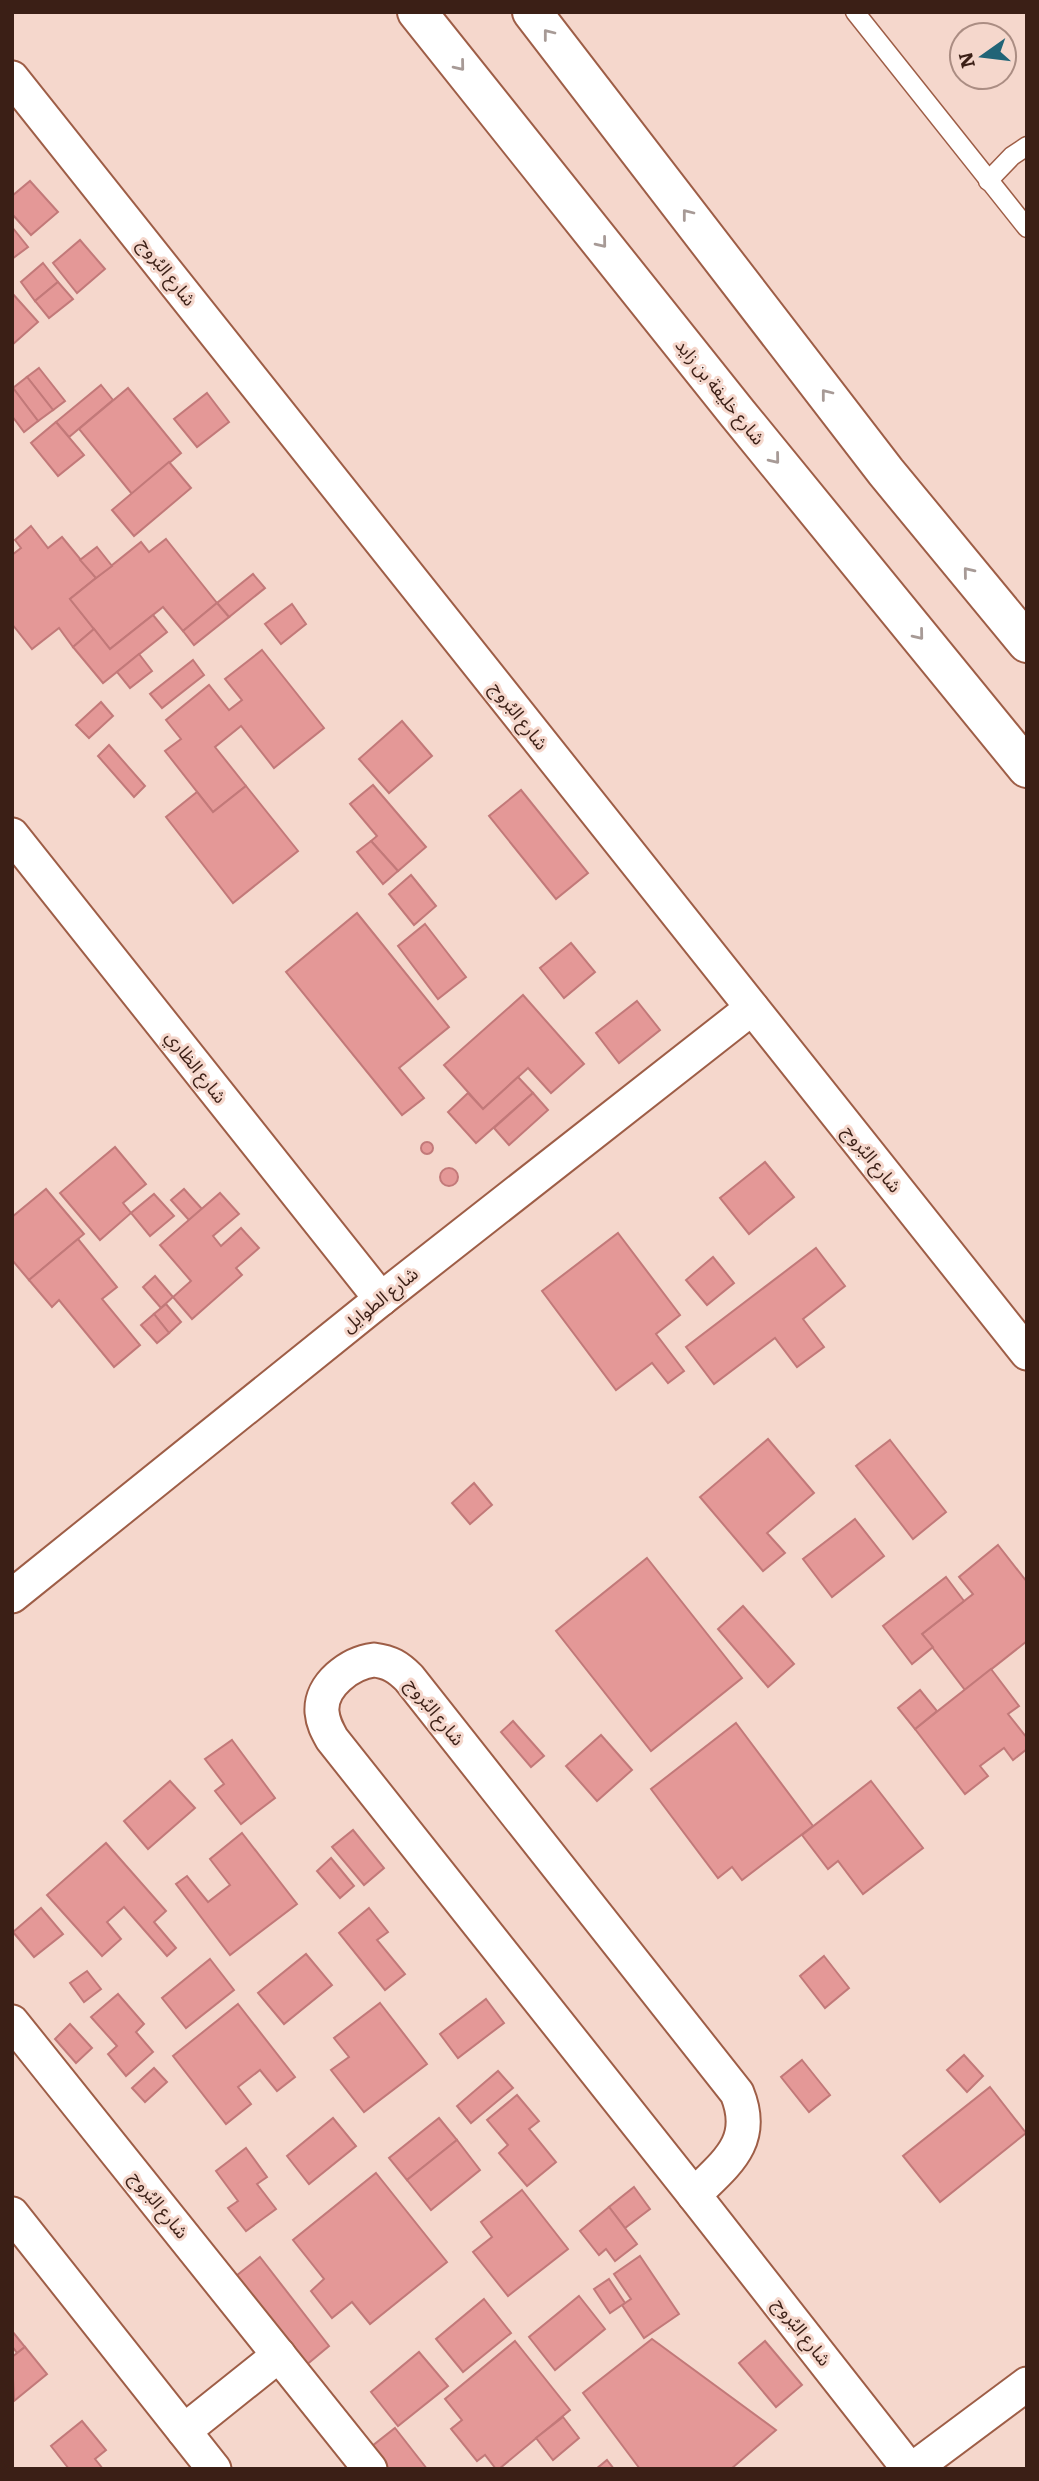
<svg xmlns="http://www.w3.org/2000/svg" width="1039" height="2481" font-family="Literata,'Noto Sans Arabic',serif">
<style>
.building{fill:#e49897;stroke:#c27979;stroke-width:2}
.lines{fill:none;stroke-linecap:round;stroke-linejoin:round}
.service-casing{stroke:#9e5e47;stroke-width:21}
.minor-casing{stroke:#9e5e47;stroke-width:37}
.trunk-casing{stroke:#9e5e47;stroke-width:42}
.service{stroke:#fff;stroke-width:18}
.minor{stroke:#fff;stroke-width:33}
.trunk{stroke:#fff;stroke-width:38}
.oneway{stroke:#a79a96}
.labels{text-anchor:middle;stroke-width:6;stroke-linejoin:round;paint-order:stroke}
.street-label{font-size:18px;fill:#3b1f16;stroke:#f5d7cc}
</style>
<rect width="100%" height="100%" fill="#f5d7cc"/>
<g class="building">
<path d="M30,181L58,212L31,235L12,214V196Z"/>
<path d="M12,227L28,247L12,259Z"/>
<path d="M80,240L105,269L77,293L53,263Z"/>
<path d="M43,263L58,282L35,301L21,282Z"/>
<path d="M58,282L73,299L49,318L35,301Z"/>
<path d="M12,293L38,322L12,345Z"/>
<path d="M39,368L65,401L53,410L27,377Z"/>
<path d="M27,377L53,410L38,421L13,388Z"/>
<path d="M101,385L113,400L69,437L56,422Z"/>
<path d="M13,388L38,421L24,432L12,416Z"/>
<path d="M128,388L181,453L132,494L79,429Z"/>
<path d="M207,393L229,422L197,447L174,419Z"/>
<path d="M56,422L84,455L58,476L31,443Z"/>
<path d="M169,462L191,488L134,536L112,510Z"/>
<path d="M31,526L48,548L62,537L96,578L70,599L94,629L73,647L59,628L32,649L12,624V555L21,548L15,540Z"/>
<path d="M166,539L217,603L183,631L163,607L110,649L70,599L141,542L149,552Z"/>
<path d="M97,547L112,566L96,578L80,560Z"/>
<path d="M253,574L265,588L229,617L217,603Z"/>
<path d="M217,603L229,617L194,645L183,631Z"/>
<path d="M292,604L306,624L281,644L265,624Z"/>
<path d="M153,615L167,632L103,683L73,647L94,629L110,649Z"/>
<path d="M262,650L324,728L274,768L241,726L215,747L246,786L213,812L165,751L181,739L166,720L209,685L229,710L242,700L225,679Z"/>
<path d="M139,654L152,671L130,688L117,672Z"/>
<path d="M193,660L204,675L162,708L150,694Z"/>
<path d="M101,702L113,716L89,738L76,725Z"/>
<path d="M402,721L432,756L389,793L359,759Z"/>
<path d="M109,745L145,786L134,797L98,756Z"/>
<path d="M373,785L426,847L398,871L371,841L377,836L350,804Z"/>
<path d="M246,786L298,851L233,903L166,817L197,792L213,812Z"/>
<path d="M521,790L588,873L556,899L489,816Z"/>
<path d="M371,841L398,871L383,884L357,852Z"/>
<path d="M411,875L436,906L414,925L389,894Z"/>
<path d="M357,913L449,1027L399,1068L424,1098L402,1115L286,972Z"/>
<path d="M425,924L466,977L438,999L398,946Z"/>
<path d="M571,943L595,972L564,998L540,968Z"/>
<path d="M523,995L584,1064L551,1093L528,1068L483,1109L444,1065Z"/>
<path d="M637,1001L660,1030L619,1063L596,1033Z"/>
<path d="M518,1077L533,1093L476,1143L448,1112L468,1093L483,1109Z"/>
<path d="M533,1093L548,1110L509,1145L494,1128Z"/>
<circle cx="427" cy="1148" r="6"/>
<path d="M115,1147L146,1184L123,1203L131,1213L100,1240L60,1193Z"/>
<path d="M765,1162L794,1197L749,1234L720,1198Z"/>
<circle cx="449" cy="1177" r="9"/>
<path d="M46,1189L84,1234L29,1280L12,1260V1217Z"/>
<path d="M184,1189L202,1209L189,1220L171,1200Z"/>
<path d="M220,1193L239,1214L213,1236L221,1246L241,1228L259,1248L236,1268L242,1275L192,1319L173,1297L191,1281L160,1245Z"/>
<path d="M154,1194L174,1216L150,1236L131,1213Z"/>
<path d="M618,1233L680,1315L656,1334L684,1371L668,1383L652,1363L616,1390L542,1291Z"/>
<path d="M78,1239L117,1287L102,1299L140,1345L114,1367L59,1300L52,1307L29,1280Z"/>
<path d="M816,1248L845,1286L803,1319L824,1347L797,1367L775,1338L714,1384L686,1347Z"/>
<path d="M713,1257L734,1283L707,1305L686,1280Z"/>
<path d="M155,1276L173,1297L161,1308L143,1287Z"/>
<path d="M166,1304L181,1322L169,1333L154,1314Z"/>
<path d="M154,1314L169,1333L157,1343L141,1325Z"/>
<path d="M768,1439L814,1493L767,1533L785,1553L763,1571L700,1497Z"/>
<path d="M890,1440L946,1512L913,1539L856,1466Z"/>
<path d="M474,1483L492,1505L470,1524L452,1503Z"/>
<path d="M855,1519L884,1556L832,1597L803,1559Z"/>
<path d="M998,1545L1027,1582V1641L965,1690L922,1634L973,1594L959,1577Z"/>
<path d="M647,1558L742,1678L651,1751L556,1631Z"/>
<path d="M946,1577L964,1601L922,1634L933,1647L912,1664L883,1626Z"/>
<path d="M743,1606L794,1664L768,1687L718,1629Z"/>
<path d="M991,1669L1019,1706L1008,1714L1027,1738V1749L1013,1760L1004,1748L980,1766L988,1776L965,1794L915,1729Z"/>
<path d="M920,1690L937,1711L915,1729L898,1708Z"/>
<path d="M513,1721L544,1756L531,1767L501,1732Z"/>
<path d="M736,1723L813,1826L742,1880L732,1867L718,1878L651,1789Z"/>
<path d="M601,1735L632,1770L597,1801L566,1766Z"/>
<path d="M232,1740L275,1798L241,1824L215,1791L224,1784L205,1759Z"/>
<path d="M170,1781L195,1808L148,1849L124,1821Z"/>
<path d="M871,1781L923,1848L863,1894L838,1861L828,1869L802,1835Z"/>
<path d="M353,1830L384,1868L364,1885L332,1847Z"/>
<path d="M242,1833L297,1904L230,1955L176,1884L187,1876L208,1902L230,1885L210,1859Z"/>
<path d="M106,1843L166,1911L154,1922L176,1948L167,1956L124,1907L107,1922L121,1939L102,1956L47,1895Z"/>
<path d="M331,1858L354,1886L340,1898L317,1871Z"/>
<path d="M41,1908L63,1934L34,1957L13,1932Z"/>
<path d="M369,1908L388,1932L377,1940L405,1974L385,1990L339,1933Z"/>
<path d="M306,1954L332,1985L284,2024L258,1993Z"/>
<path d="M824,1956L849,1988L825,2008L800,1976Z"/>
<path d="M210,1959L234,1990L186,2028L162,1998Z"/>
<path d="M87,1971L101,1989L84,2002L70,1983Z"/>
<path d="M118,1994L144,2024L136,2032L153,2052L126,2076L108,2054L117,2046L91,2017Z"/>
<path d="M486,1999L504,2023L458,2058L440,2034Z"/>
<path d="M380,2003L427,2064L364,2112L331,2070L349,2057L334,2038Z"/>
<path d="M238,2004L295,2077L277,2091L260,2070L238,2087L251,2104L226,2124L173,2056Z"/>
<path d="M70,2024L92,2048L76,2063L55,2039Z"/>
<path d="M964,2055L983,2076L967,2092L947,2070Z"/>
<path d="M802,2060L830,2095L809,2112L781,2077Z"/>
<path d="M154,2068L167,2082L145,2102L132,2088Z"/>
<path d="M498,2071L513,2088L471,2123L457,2106Z"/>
<path d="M990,2087L1026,2133L940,2202L903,2156Z"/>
<path d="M517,2095L539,2121L529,2129L556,2162L527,2186L499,2153L508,2145L487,2120Z"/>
<path d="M333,2118L356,2146L309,2184L287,2156Z"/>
<path d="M439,2118L457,2140L407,2180L389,2158Z"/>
<path d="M457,2140L480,2170L431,2210L407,2180Z"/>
<path d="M246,2148L267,2177L257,2184L276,2209L246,2231L228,2208L238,2201L216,2171Z"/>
<path d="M376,2173L447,2262L370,2324L352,2302L332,2318L311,2291L324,2279L293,2240Z"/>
<path d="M634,2187L650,2209L625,2228L609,2207Z"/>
<path d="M522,2190L568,2249L508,2296L473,2252L492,2237L481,2222Z"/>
<path d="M609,2207L637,2244L615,2261L606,2249L599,2255L580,2231Z"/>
<path d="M640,2256L679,2314L644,2338L622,2305L631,2299L614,2274Z"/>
<path d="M260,2257L329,2346L305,2366L236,2276Z"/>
<path d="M609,2279L625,2303L610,2313L594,2289Z"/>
<path d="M579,2296L605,2329L555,2370L529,2337Z"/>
<path d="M484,2299L511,2333L463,2372L436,2339Z"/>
<path d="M12,2331L25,2347L17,2353L12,2346Z"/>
<path d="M652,2339L776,2430L731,2469H640L583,2393Z"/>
<path d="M515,2341L570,2410L499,2469H496L485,2455L477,2461L451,2429L462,2420L445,2399Z"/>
<path d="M765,2341L802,2385L776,2407L739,2363Z"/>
<path d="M25,2347L47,2374L14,2401L12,2357Z"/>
<path d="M419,2352L448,2386L398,2426L371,2392Z"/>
<path d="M563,2417L579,2438L553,2460L536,2438Z"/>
<path d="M82,2421L106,2450L95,2459L103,2469H69L51,2446Z"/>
<path d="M395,2428L427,2469H381L367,2450Z"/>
<path d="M607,2460L614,2469H596Z"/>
</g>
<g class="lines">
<defs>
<g id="service">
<path d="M855,12L1027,228"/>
<path d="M988,181L1012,156L1027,146"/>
</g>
<g id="minor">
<path d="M12,78L1027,1353"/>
<path d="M12,835L381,1299"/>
<path d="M12,1596L381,1299L752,1008"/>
<path d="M374,1660C390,1662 398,1667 409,1678L737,2093C757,2142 726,2163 694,2195L332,1739C327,1730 323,1723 322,1712C320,1685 350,1663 374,1660Z"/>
<path d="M12,2022L370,2469"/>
<path d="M694,2195L909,2469"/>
<path d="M12,2214L214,2469"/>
<path d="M184,2431L279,2355"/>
<path d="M913,2469L1027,2384"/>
</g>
<g id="trunk">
<path d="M417,12L738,414L1027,768"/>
<path d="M532,12L886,472L1027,643"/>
</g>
</defs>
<use href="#service" class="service-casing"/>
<use href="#minor" class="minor-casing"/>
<use href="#trunk" class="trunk-casing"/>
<use href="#service" class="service"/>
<use href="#minor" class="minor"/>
<use href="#trunk" class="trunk"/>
</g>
<defs><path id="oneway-chevron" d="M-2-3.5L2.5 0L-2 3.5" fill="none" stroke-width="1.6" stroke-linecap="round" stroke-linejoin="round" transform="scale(1.75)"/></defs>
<g class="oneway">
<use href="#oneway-chevron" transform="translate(548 34) rotate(-128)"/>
<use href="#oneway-chevron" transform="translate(460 66) rotate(51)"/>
<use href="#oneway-chevron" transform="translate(687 214) rotate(-128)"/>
<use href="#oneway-chevron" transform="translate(602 243) rotate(51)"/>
<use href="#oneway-chevron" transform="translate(826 394) rotate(-128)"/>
<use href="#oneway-chevron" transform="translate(775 459) rotate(51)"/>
<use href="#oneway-chevron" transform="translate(968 572) rotate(-129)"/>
<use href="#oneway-chevron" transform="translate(919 635) rotate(51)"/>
</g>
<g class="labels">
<g class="street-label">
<text transform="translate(167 272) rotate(52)" y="6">شارع البُروج</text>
<text transform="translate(720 392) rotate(51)" y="6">شارع خليفة بن زايد</text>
<text transform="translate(519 716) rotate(52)" y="6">شارع البُروج</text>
<text transform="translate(196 1067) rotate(52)" y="6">شارع الظاري</text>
<text transform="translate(872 1159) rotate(51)" y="6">شارع البُروج</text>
<text transform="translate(380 1300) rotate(-39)" y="6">شارع الطوايل</text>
<text transform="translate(435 1712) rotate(51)" y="6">شارع البُروج</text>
<text transform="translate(159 2205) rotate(51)" y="6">شارع البُروج</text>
<text transform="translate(802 2332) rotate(52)" y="6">شارع البُروج</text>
</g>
</g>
<rect width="1039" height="2481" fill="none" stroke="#3b1f16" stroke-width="28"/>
<g transform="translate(983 56) rotate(256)"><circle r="33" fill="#f5d7cc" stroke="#ab8d83" stroke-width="2"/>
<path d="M0-5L12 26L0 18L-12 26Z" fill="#216477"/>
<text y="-10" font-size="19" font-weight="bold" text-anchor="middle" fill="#3b1f16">N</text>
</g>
</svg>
